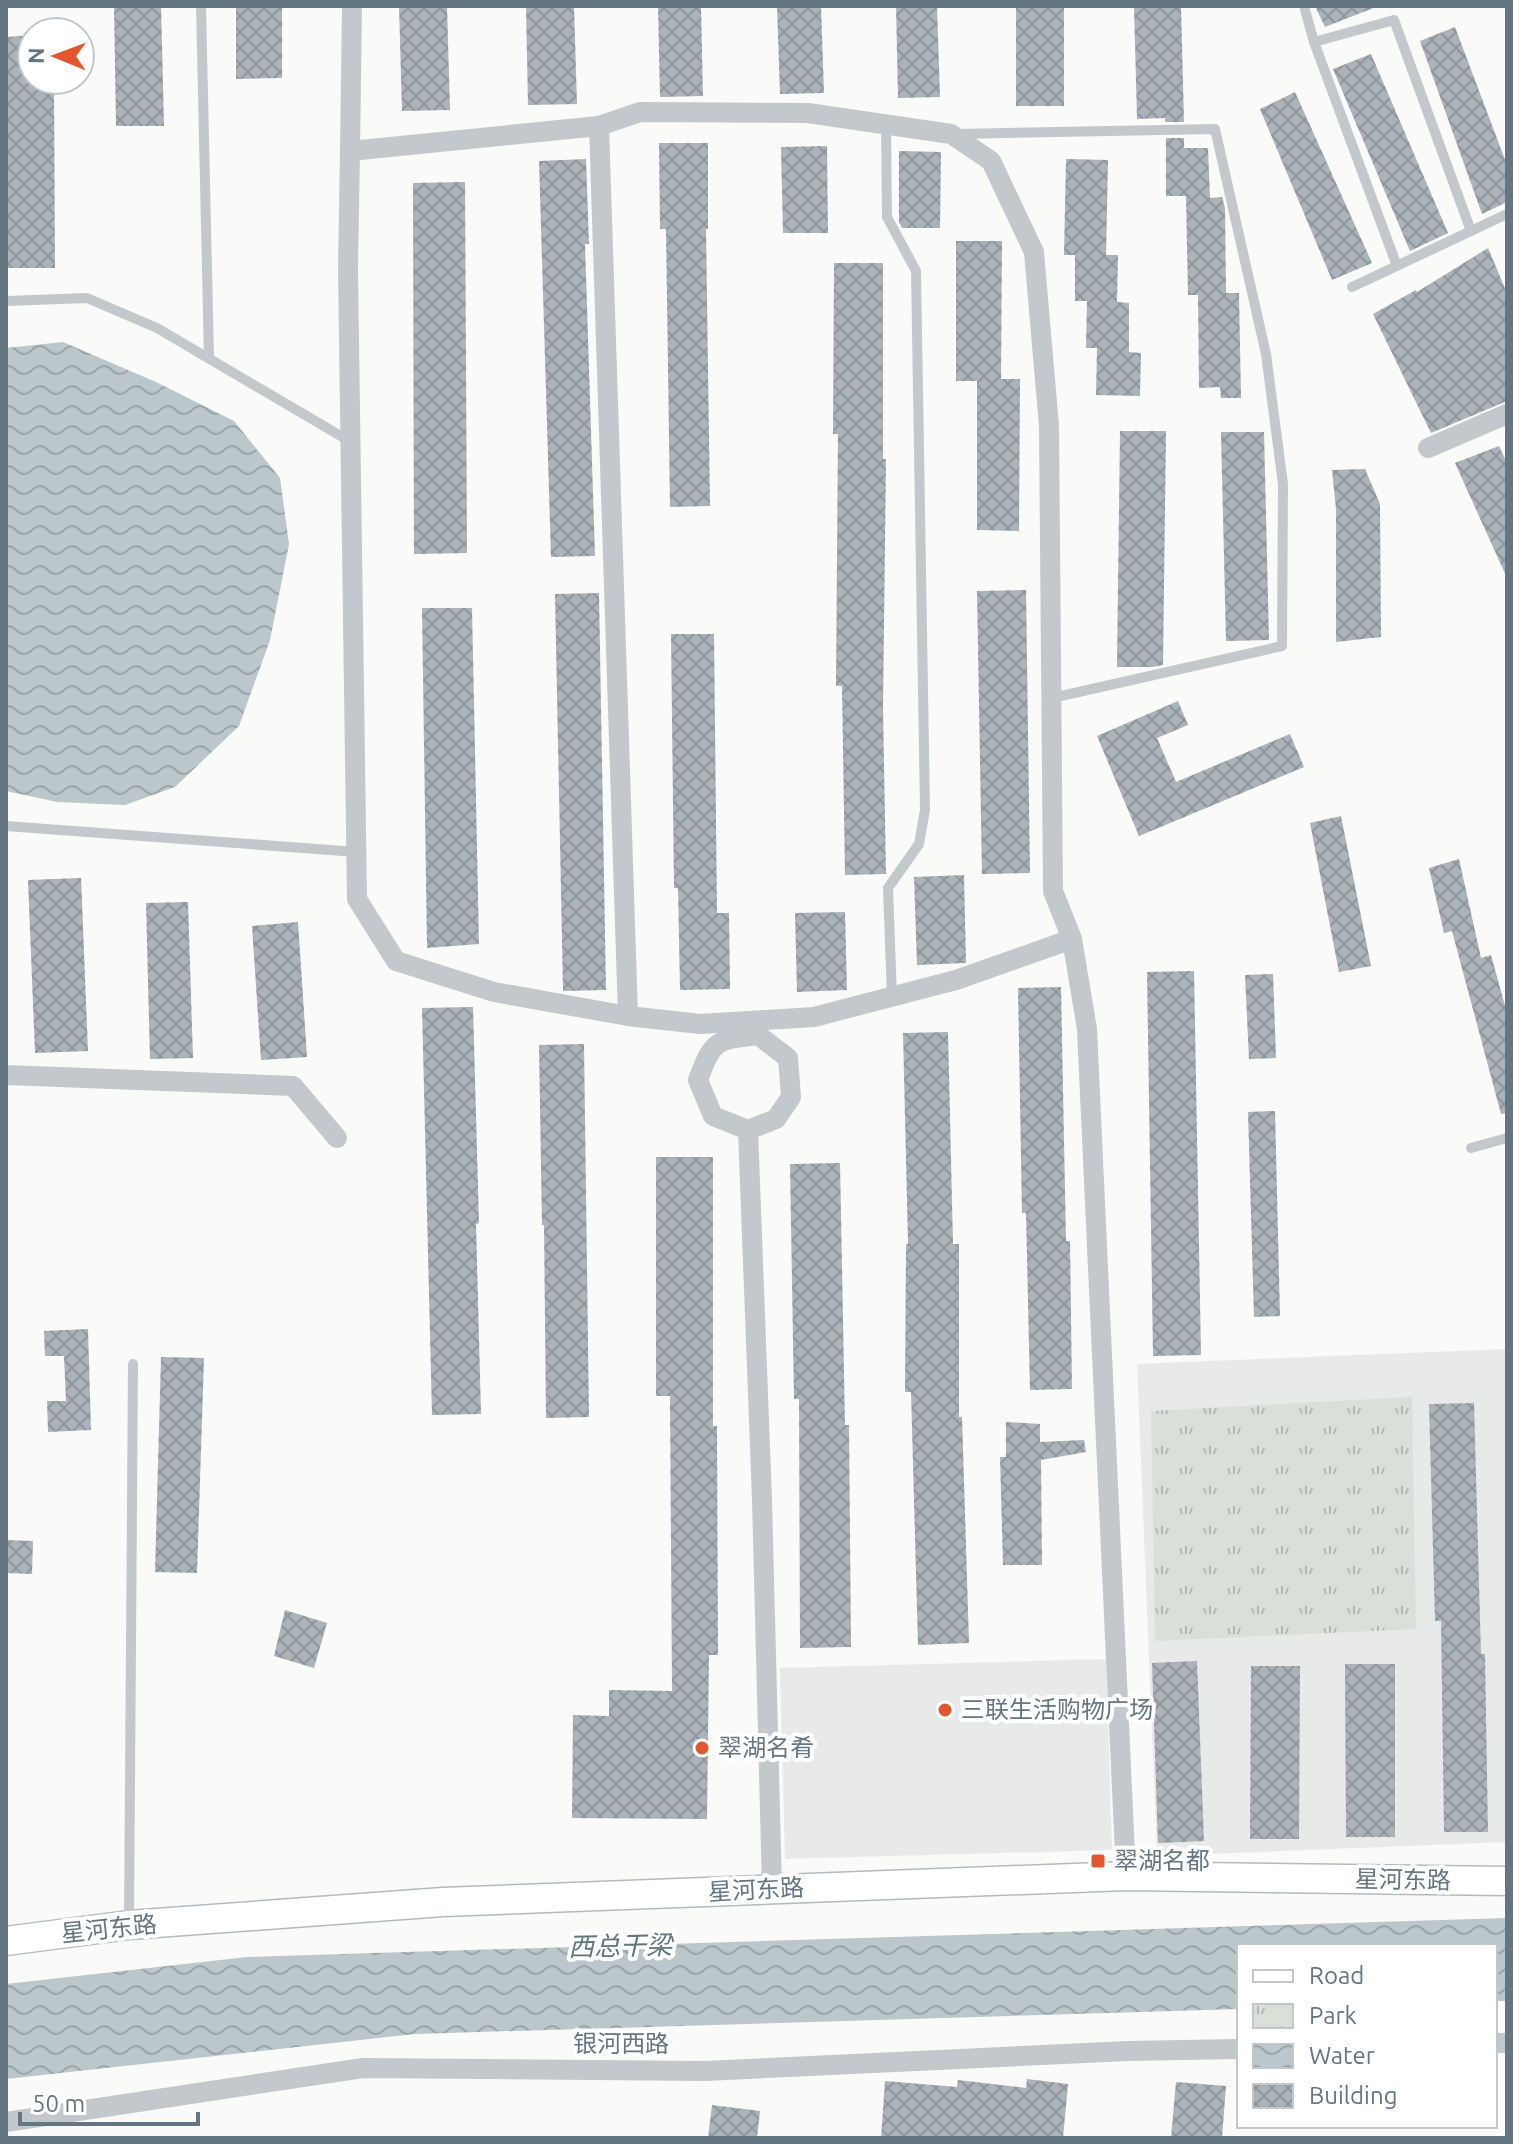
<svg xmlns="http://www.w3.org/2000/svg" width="1513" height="2144" font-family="Ubuntu,'Noto Sans SC',sans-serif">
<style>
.built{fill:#e8e9e9}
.park{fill:url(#park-tufts)}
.water{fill:url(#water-waves)}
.building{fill:url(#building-cross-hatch)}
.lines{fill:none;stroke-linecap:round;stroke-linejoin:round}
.secondary-casing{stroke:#b3babf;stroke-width:31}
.lane{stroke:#c3c8cc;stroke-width:10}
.street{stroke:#c3c8cc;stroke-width:20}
.secondary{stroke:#fff;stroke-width:28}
.poi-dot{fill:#e4572e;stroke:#fff;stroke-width:3}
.labels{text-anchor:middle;stroke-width:8;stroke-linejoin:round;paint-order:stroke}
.poi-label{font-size:24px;fill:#657683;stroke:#fff;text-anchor:start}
.street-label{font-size:24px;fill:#657683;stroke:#fff}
.water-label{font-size:26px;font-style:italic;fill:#60757c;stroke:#fff}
</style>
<defs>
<pattern id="park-tufts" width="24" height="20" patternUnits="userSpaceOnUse" patternTransform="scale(2)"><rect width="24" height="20" fill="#dadfd7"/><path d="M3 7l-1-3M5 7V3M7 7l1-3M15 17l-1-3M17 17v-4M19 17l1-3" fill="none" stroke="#b4b9b4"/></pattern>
<pattern id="water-waves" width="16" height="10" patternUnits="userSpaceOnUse" patternTransform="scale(2)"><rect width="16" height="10" fill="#bbc7cb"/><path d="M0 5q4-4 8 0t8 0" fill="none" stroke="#9ca6aa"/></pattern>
<pattern id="building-cross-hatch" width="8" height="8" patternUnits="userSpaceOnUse" patternTransform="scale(2)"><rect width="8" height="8" fill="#aab3b9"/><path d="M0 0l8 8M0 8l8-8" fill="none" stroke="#8e969c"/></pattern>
</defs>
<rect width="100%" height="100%" fill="#fafaf8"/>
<g class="built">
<path d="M1507,1349V1842L1157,1856L1137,1364Z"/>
<path d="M1106,1659L1112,1850L785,1859L780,1668Z"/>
</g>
<path class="park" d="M1412,1397L1416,1629L1155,1641L1151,1411Z"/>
<g class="water">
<path d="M63,342L156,382L234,421L280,478L289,544L270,640L239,726L175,787L125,805L57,802L6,791V348Z"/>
<path d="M1507,1918V2001H1495V1946H1239V2009L415,2034L6,2079V1984L247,1957Z"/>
</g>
<g class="building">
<path d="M114,6H161L164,126H116Z"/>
<path d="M236,6H282V78L236,79Z"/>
<path d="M399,6H447L450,110L402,111Z"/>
<path d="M526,6H574L577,104L528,105Z"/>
<path d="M658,6H701L703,96L660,97Z"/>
<path d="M777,6H821L824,93L780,94Z"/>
<path d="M896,6H937L940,97L898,98Z"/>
<rect x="1016" y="6" width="48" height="100"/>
<path d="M1134,6H1181L1184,122H1165V118L1137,119Z"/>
<path d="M1315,6H1376V7L1325,27Z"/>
<path d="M1455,27L1507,165V202L1482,214L1420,41Z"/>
<path d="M32,35V80H54L55,268H7L6,37Z"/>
<path d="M1371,54L1448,233L1410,251L1333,69Z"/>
<path d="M1295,92L1372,263L1332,280L1260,109Z"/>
<path d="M1166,138H1184V148H1208L1210,198L1222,197L1225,208L1226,293H1239L1241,398H1221L1220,387L1199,388L1198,295H1188L1186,196H1166Z"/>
<path d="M659,143H708V229H706L710,506L670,507L666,229H660Z"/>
<path d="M827,146L828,233H783L781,147Z"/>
<path d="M899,151L941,152L940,228H902L899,222Z"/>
<path d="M586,159L589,244H585L595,556L551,557L539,161Z"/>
<path d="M1066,159L1108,160L1106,255H1118L1117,302L1129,303V352L1141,353L1140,396L1096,395L1097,348H1086L1087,301H1075V255H1064Z"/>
<path d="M465,182L467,553L414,554L413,183Z"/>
<path d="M956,241H1002L1001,379H1020L1019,531L977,530V381H956Z"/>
<path d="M1488,248L1507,293V401L1431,433L1373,314L1416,290L1417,292Z"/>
<path d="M834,263H883V459H886L883,708L886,874L845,875L842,686H836L838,434H833Z"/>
<path d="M1120,431H1166L1163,665L1152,667H1117Z"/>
<path d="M1221,432H1264L1269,640L1226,641Z"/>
<path d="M1499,446L1507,463V578L1455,463Z"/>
<path d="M1365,469L1380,504L1381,637L1336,642V509L1332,470Z"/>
<path d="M1026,590L1030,873L982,874L977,591Z"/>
<path d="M599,593L606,990L563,991L555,594Z"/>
<path d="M422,608H472L479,944L427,948Z"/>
<path d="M671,634H714L717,913H729L730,989L680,990L678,888H674Z"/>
<path d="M1178,701L1188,725L1157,738L1176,782L1290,734L1304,767L1139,836L1097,736Z"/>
<path d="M1341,816L1371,966L1339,972L1310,823Z"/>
<path d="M1459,859L1481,958L1491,955L1507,1013V1113L1501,1114L1452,931L1444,933L1429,868Z"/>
<path d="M964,875L966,963L917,965L914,877Z"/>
<path d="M81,878L88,1051L35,1053L28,880Z"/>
<path d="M188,902L193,1058L150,1059L146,903Z"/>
<path d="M845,912L847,990L797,992L795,913Z"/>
<path d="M298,922L307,1057L261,1060L252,926Z"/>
<path d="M1194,971L1201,1355L1153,1356L1147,972Z"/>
<path d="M1273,974L1276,1058L1249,1059L1245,975Z"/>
<path d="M1061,987L1066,1241H1070L1072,1389L1030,1390L1026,1213H1022L1018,988Z"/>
<path d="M473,1007L479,1223L476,1224L481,1414L432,1415L422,1008Z"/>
<path d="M948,1032L953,1244H959V1417H962L969,1643L918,1645L911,1392H905L906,1244H908L903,1033Z"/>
<path d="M584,1044L589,1417L546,1418L544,1225H542L539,1045Z"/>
<path d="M1275,1111L1280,1316L1254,1317L1248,1112Z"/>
<path d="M656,1157H713V1426H717L718,1655H709L707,1819L572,1818L573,1715L609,1716V1690L672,1691L670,1396H656Z"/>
<path d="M840,1163L845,1425H849L851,1647L800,1648L799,1399H794L790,1164Z"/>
<path d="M88,1329L91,1430L48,1432L47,1401H66L64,1356H45L44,1331Z"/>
<path d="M161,1357L204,1358L197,1573L155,1572Z"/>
<path d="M1474,1403L1481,1654H1485L1488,1832H1444L1441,1621H1435L1429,1404Z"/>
<path d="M1006,1422L1040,1424V1442L1084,1440L1086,1452L1041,1460L1042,1565H1003L1000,1457H1006Z"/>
<path d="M6,1540L33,1541L32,1574L6,1573Z"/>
<path d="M285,1610L327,1623L314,1668L274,1656Z"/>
<path d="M1197,1661L1204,1841L1158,1843L1152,1663Z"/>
<path d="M1345,1664H1395V1837H1346Z"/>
<path d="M1251,1666H1300L1299,1839H1250Z"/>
<path d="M1027,2079L1068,2084L1063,2138H881L885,2081L957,2087L958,2080L1026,2088Z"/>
<path d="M1176,2082L1226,2086L1222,2138H1171Z"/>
<path d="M712,2105L760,2111L757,2138H708Z"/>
</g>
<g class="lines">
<defs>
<path id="secondary" d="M6,1941L129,1925L443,1902L1126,1876L1507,1881"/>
</defs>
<use href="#secondary" class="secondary-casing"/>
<g class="lane">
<path d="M201,6L209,358"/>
<path d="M1304,6L1314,42L1397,266"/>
<path d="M1314,42L1394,20L1471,231"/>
<path d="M886,124L887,217L916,271L925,810L919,844L888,888L892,997"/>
<path d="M957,134L1215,129L1266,354L1283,484L1282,646L1052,698"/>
<path d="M1352,287L1507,214"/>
<path d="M6,301L87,298L157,328L351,442"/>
<path d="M6,826L357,852"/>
<path d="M1471,1148L1507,1138"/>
<path d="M129,1923L133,1364"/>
</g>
<g class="street">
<path d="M599,126L350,151L348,269L357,899L396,961L494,992L628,1016"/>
<path d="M350,151L352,6"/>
<path d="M1428,448L1507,414"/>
<path d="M1072,939L956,980L814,1017L700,1024L628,1016L599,126L640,112L808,113L951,134L991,161L1034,252L1049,426L1053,891L1072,939L1087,1029L1126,1876"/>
<path d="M6,1075L293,1086L337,1138"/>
<path d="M748,1130L776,1119L791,1097L788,1058L758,1035C717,1040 713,1039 698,1080L713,1116L748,1130L762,1500L772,1889"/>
<path d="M1495,2043H1507"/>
<path d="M6,2122L363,2068L705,2071L1127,2051L1239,2049"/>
</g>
<use href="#secondary" class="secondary"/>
</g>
<g class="poi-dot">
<circle cx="945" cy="1710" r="8"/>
<circle cx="702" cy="1748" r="8"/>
<rect x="1090" y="1853" width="16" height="16" rx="4"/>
</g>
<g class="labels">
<g class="poi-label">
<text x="961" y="1718">三联生活购物广场</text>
<text x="718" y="1756">翠湖名肴</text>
<text x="1114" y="1869">翠湖名都</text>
</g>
<g class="street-label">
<text transform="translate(1403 1880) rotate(1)" y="8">星河东路</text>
<text transform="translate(756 1890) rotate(-3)" y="8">星河东路</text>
<text transform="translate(109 1929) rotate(-6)" y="8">星河东路</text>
<text x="621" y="2052">银河西路</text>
</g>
<g class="water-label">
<text transform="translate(620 1946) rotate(-1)" y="9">西总干梁</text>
</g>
</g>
<rect width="1513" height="2144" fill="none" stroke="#657683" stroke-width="16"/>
<rect x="1237" y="1944" width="260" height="184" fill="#ffffff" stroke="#c1c8cd" stroke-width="2"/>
<rect x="1253" y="1970" width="40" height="12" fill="#ffffff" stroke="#c1c8cd" stroke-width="2"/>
<text x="1309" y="1984" font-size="24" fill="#657683">Road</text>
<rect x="1253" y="2004" width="40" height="24" fill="url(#park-tufts)" stroke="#c1c8cd" stroke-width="2"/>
<text x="1309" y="2024" font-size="24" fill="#657683">Park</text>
<rect x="1253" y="2044" width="40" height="24" fill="url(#water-waves)" stroke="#c1c8cd" stroke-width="2"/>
<text x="1309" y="2064" font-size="24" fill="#657683">Water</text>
<rect x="1253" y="2084" width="40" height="24" fill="url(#building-cross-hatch)" stroke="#c1c8cd" stroke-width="2"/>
<text x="1309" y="2104" font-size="24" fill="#657683">Building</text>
<g transform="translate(56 56) rotate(271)"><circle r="38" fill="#ffffff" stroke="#c1c8cd" stroke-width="2"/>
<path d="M0-6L14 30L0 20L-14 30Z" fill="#e4572e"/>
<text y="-12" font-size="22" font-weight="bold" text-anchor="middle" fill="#657683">N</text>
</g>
<path d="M20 2112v12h178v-12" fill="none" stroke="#657683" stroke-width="4"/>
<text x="32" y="2112" font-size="24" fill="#657683" stroke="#ffffff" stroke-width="6" paint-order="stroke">50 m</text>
</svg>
